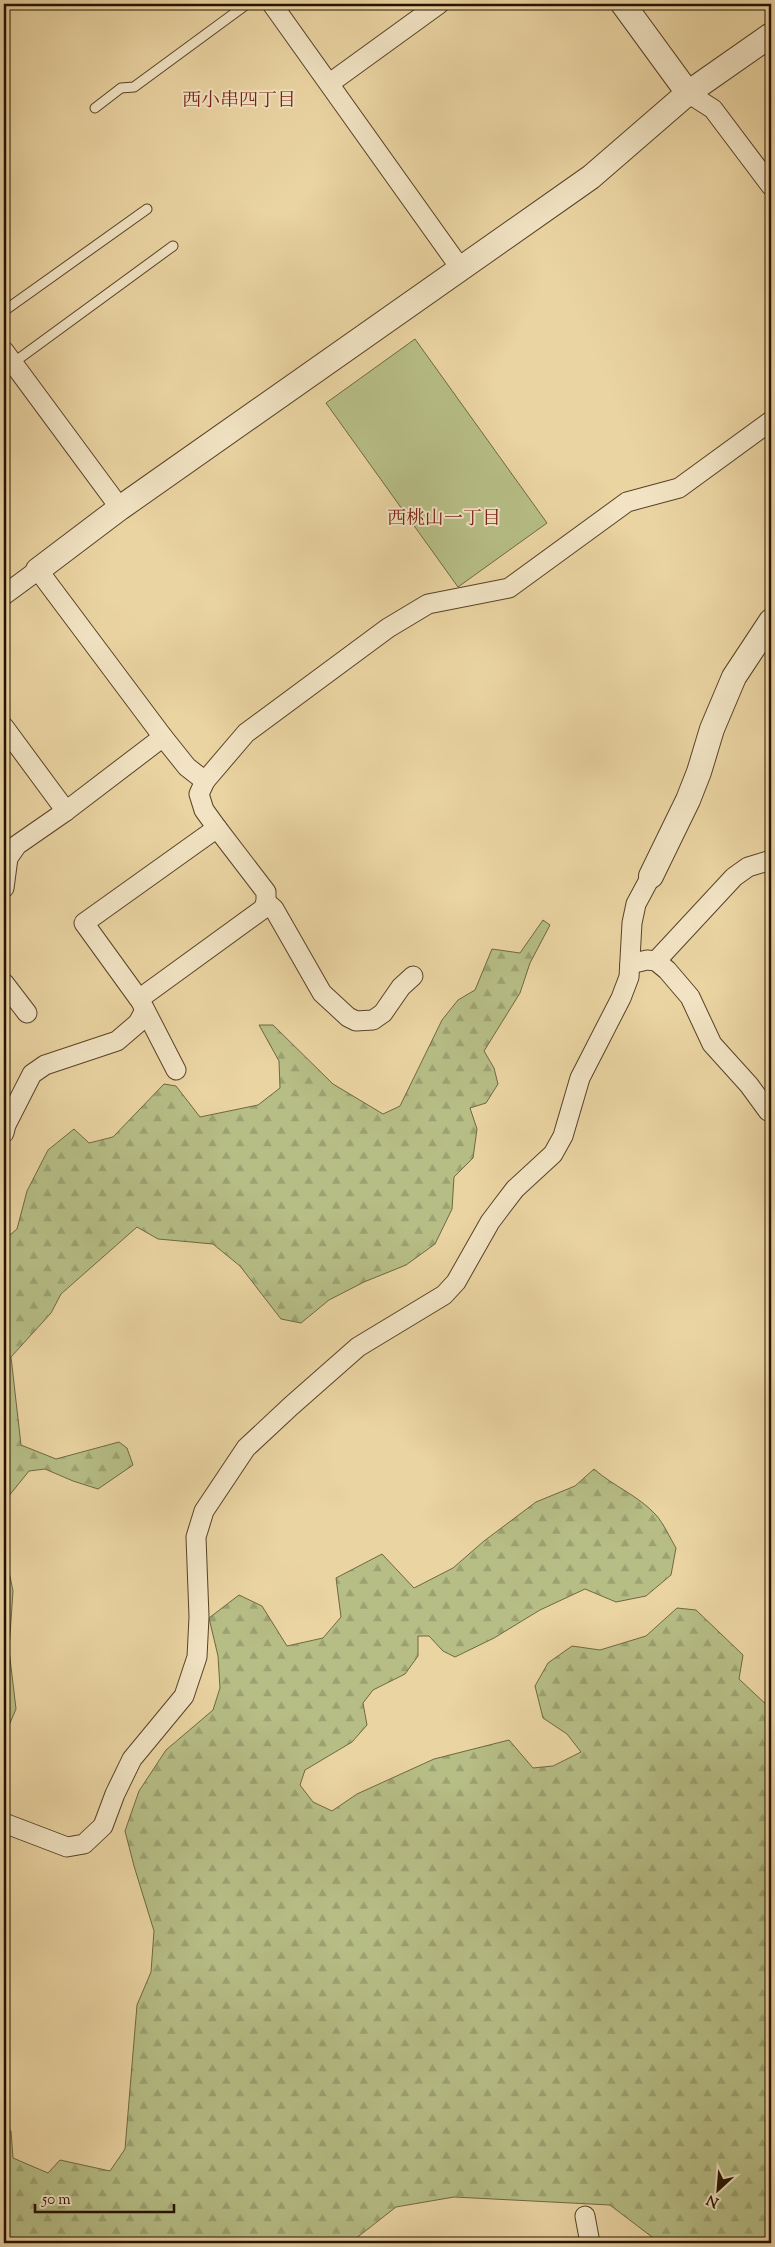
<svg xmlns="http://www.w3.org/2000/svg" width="775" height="2247" font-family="'Sorts Mill Goudy','Noto Serif JP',serif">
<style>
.forest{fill:url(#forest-firs);stroke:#6e6842}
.green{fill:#b6bd85;stroke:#6e6842}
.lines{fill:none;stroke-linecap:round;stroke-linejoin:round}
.service-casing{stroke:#574228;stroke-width:11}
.minor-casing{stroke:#574228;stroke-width:21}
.tertiary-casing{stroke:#574228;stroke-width:26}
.service{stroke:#f1e3c3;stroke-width:9}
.minor{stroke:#f1e3c3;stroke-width:19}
.tertiary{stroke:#f1e3c3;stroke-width:24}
.labels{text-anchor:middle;stroke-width:4;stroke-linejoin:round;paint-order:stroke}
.neighbourhood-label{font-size:19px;fill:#7a1f14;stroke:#f1e3c3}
</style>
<defs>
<pattern id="forest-firs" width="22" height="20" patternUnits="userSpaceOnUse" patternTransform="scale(1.25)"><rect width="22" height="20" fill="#b6bd85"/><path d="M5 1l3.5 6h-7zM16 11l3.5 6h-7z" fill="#9ca171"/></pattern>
</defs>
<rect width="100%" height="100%" fill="#ead4a2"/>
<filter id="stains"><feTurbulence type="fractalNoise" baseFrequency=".004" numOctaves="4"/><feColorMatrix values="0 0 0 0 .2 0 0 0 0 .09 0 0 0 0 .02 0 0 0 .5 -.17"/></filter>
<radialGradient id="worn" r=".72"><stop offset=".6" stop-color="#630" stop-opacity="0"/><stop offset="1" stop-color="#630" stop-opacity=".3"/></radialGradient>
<g class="forest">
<path d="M543,920L550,925L530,963L520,993L484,1051L494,1068L498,1084L486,1103L470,1108L477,1129L473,1158L454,1177L452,1209L435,1244L406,1265L364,1282L329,1300L301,1323L281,1319L240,1266L213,1244L158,1239L137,1227L61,1294L51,1313L11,1357L21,1445L56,1459L119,1442L127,1448L133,1465L98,1489L73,1481L45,1469L29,1471L4,1502V1240L17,1229L27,1191L48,1150L74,1129L89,1143L113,1137L164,1084L176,1086L200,1117L258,1105L280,1088L279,1061L259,1025H273L333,1084L383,1114L400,1106L442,1020L458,1000L475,990L492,949L520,953Z"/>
<path d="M594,1469C613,1486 639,1496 656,1515C664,1524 670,1538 676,1548L671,1575L646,1596L616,1602L585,1589L540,1610L494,1638L455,1657L443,1651L429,1636H418V1656L405,1674L373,1690L363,1703L367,1725L352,1742L305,1770L300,1785L313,1802L332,1811L357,1794L434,1759L509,1740L533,1768L553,1766L581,1752L567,1734L543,1718L535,1686L548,1663L572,1646L600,1650L646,1636L677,1608L696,1610L743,1655L739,1679L771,1709V2243H660L610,2205L454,2197L396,2207L350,2243H4V2126L11,2131L13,2158L48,2173L60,2160L110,2171L125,2149L137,2005L151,1972L154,1931L134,1866L125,1831L139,1791L166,1750L213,1710L220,1688L218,1656L209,1618L239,1595L262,1606L287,1646L323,1638L341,1617L336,1578L382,1554L414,1588L453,1568L484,1541L536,1502L575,1486Z"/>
<path d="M4,1522L5,1552L13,1591L9,1650L16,1709L4,1737Z"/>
</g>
<path class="green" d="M415,339L547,523L458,587L326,403Z"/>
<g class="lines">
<defs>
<g id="service">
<path d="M95,108L121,88L134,87L247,4"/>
<path d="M4,311L147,209"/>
<path d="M13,363L173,246"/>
</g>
<g id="minor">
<path d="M272,4L461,269"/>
<path d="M330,83L439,4"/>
<path d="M688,93L713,109L771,186"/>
<path d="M4,351L120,508"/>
<path d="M4,595L38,570L163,737L187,767L205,781L199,794L204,810L217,828"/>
<path d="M4,727L66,811"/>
<path d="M205,781L246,733L388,628L428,604L509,588L627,502L679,488L771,421"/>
<path d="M217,828L266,892V902L263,909L139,999L84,923Z"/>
<path d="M4,888L8,858L17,845L66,811L163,737"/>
<path d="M266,902L274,909L322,993L348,1017L356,1021L373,1020L383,1013L401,987L413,976"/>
<path d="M656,961L734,877L748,867L771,860"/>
<path d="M630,964L647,960L656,961L667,970L690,997L712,1044L749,1085L768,1111H771"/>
<path d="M4,983L27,1013"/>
<path d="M141,1002L176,1070"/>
<path d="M4,1133L6,1125L32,1074L45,1065L117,1041L138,1023L145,1010"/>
<path d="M4,1823L67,1847L84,1844L103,1826L115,1794L132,1759L184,1696L197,1657L199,1617L196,1537L204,1511L246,1448L291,1406L358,1347L444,1295L456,1282L490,1222L502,1206L515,1189L553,1154L563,1136L580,1078L621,998L629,977L632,923L636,904L651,876"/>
<path d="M585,2216L590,2243"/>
</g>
<g id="tertiary">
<path d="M623,4L688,93"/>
<path d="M38,570L120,508L591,177L688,93L771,35"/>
<path d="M651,876L688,800L699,772L712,729L734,677L771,621"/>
</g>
</defs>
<use href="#service" class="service-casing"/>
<use href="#minor" class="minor-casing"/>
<use href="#tertiary" class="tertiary-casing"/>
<use href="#service" class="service"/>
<use href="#minor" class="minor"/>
<use href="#tertiary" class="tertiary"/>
</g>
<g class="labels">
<g class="neighbourhood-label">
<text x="239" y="106">西小串四丁目</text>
<text x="444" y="524">西桃山一丁目</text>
</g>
</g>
<rect width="775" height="2247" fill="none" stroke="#ead4a2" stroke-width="20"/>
<rect x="5" y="5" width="765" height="2237" fill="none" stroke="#261200" stroke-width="2.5"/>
<rect x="10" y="10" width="755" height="2227" fill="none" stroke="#261200"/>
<g transform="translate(718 2190) rotate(206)" stroke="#f1e3c3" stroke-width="4" paint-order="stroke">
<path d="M0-4L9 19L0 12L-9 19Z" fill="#261200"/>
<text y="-8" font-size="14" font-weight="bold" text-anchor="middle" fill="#261200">N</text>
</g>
<path d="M35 2204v8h139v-8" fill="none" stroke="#261200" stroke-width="2.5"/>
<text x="42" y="2204" font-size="15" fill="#261200" stroke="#f1e3c3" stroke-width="4" paint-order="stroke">50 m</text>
<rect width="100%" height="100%" filter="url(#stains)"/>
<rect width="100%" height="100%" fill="url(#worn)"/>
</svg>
